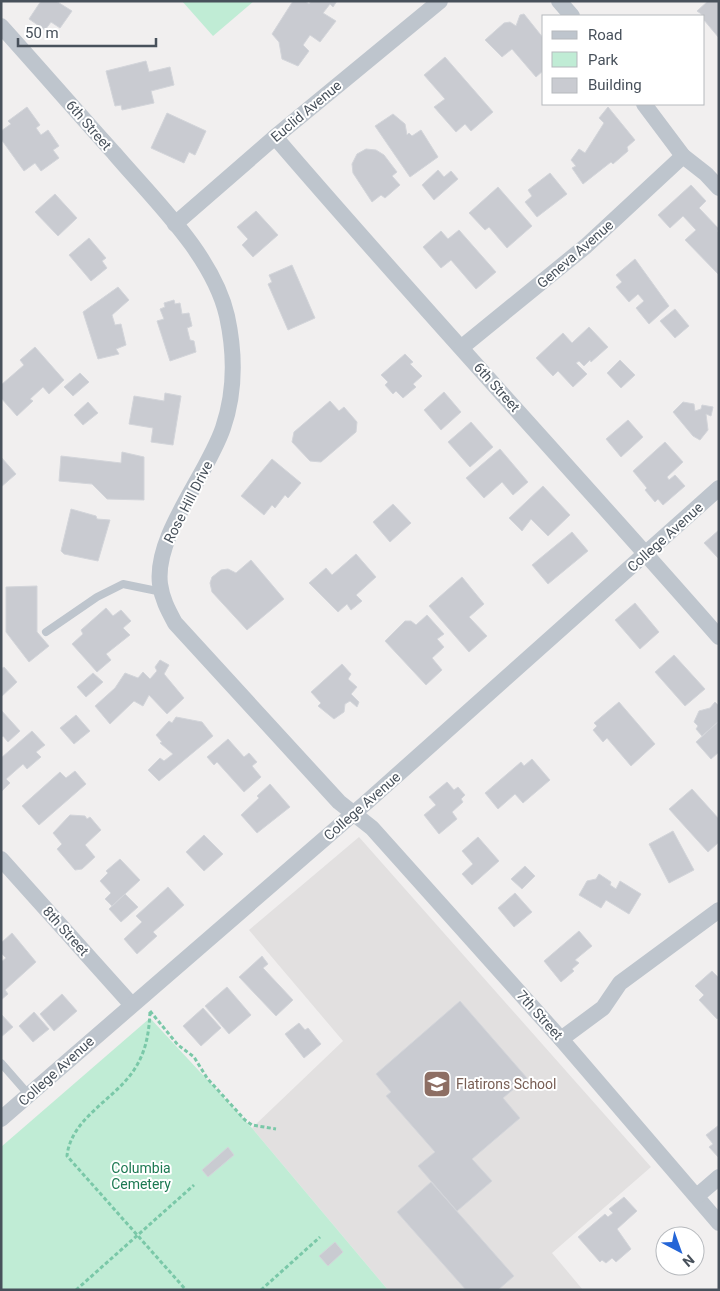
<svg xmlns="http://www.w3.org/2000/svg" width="720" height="1291" font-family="Roboto,sans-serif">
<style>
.education{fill:#e2e0e0}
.green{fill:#c0ecd5}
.building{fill:#c9cbd1;stroke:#d3d5da}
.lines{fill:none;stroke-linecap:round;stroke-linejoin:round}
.path{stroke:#7ac8a8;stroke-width:3;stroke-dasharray:4 2.5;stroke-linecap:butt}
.lane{stroke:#bec5cd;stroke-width:8}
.street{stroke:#bec5cd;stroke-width:16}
.labels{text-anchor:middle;stroke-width:4;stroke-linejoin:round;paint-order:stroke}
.street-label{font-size:14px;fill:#48515b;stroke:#fff}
.education-label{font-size:14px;fill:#785e54;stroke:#fff;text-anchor:start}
.park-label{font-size:14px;fill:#1d7952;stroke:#fff}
</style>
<rect width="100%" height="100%" fill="#f1efef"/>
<path class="education" d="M359,837L651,1167L552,1253L583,1290H388L252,1128L343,1041L249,930Z"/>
<g class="green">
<path d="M182,1H254L213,36Z"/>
<path d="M150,1018L252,1128L388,1290H1V1147Z"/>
</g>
<g class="building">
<path d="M41,1H56L72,11L60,28L51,22L45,30L29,19Z"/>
<path d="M293,1H305L309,4L311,1H337L333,7L330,4L323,13L336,21L320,42L310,35L303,45L309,51L298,66L282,59L279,42L272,34Z"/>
<path d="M708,1H719V38L704,20V16L697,11Z"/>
<path d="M524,14L544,39V70L536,77L512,49L502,57L485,40L504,23L510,22L516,26L520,15Z"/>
<path d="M445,57L493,112L471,131L465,124L456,132L434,107L445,99L424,75Z"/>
<path d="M146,61L149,72L170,67L174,85L151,91L154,103L122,110L121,105L115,106L106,71Z"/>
<path d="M27,107L40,125L36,128L41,135L48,130L59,146L53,150L59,158L41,171L35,163L24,171L1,139V131L11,124L8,121Z"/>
<path d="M608,107L635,140L627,147L628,151L613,164L611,162L583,184L572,168L576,166L571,160L579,149L585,153L604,123L599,118Z"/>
<path d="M167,113L206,131L195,155L189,152L184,163L151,148Z"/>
<path d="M393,114L405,124L407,135L409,133L412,136L421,130L438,157L410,177L375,126Z"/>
<path d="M366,149L376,150L384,155L397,172L392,176L400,185L385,198L381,195L372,202L353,173L352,164L357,154Z"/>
<path d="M438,170L444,177L451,171L458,179L434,200L422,185Z"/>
<path d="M550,173L567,194L537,217L525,202L532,196L528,190Z"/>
<path d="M691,185L706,201L699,208L719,229L717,231L719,233V275L685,240L696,230L683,216L670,228L658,215Z"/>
<path d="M498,187L532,226L507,248L489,227L485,230L469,213Z"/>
<path d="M55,194L77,218L58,236L35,212Z"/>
<path d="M256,211L278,235L253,257L242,245L248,239L237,227Z"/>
<path d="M459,230L496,272L476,289L451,260L441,268L423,247L441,231L448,239Z"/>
<path d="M89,238L106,258L102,261L107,268L91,281L69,255Z"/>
<path d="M635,259L669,306L649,324L636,308L644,301L638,294L629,302L616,287L622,282L616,275Z"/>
<path d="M292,265L315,318L288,330L268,284L272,282L269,275Z"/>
<path d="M118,287L129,300L112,315L115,325L121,324L126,345L116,349L119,354L98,359L83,312Z"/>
<path d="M174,300L175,304L180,303L182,314L189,313L192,326L187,328L190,340L194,341L196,352L170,361L157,321L164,319L160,309L165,307L164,303Z"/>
<path d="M675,309L689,326L675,338L660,321Z"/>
<path d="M589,327L608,347L591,362L590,360L584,366L579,361L576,363L587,374L573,387L558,371L553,376L536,358L563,333L572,343Z"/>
<path d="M35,347L64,380L49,394L43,387L30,399L33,401L17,416L1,398V385L24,365L20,360Z"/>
<path d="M405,354L413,362L410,364L422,376L413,384L416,387L403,398L396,391L393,394L385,385L388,382L381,375Z"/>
<path d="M620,360L635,375L621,388L607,373Z"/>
<path d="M80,373L89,382L73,396L64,387Z"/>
<path d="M444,392L461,412L441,430L424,410Z"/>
<path d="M165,393L181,396L173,445L151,442L153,428L129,424L134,396L164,401Z"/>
<path d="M330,401L339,411L344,407L357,422L356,432L321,462L310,461L292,442L294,432Z"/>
<path d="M88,402L98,413L83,425L74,415Z"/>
<path d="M683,402L694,404L695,411L701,409L702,405L713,407L711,416L706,414L708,430L700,440L693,436L673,412Z"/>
<path d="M628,420L643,437L621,457L606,439Z"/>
<path d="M471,422L493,447L470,467L448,442Z"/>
<path d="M665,442L683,462L667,477L669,480L675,475L685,486L663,505L658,499L655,502L645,490L647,488L633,471Z"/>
<path d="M500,449L528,482L513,495L502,482L484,498L466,478Z"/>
<path d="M122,452L144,457V500L107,499L92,484L59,481L61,456L121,463Z"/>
<path d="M1,457L16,474L1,487Z"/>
<path d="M272,459L301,483L288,498L285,495L275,508L272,505L264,515L241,496Z"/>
<path d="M543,486L570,515L548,536L531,519L522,531L509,518Z"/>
<path d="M393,504L411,523L390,542L373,522Z"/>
<path d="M71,509L96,516L97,519L110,520L98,561L64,554L61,551Z"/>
<path d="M719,530V559L704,543Z"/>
<path d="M572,532L588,551L548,584L532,565Z"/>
<path d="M356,554L376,577L356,595L362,601L351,610L347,604L338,612L309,583L326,568L332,575Z"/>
<path d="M251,560L284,599L247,630L212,592L210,583L212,577L221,570L228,569L236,573Z"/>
<path d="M462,577L484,604L469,617L487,636L469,652L429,606Z"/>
<path d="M37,586V632L49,646L29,662L6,632V587Z"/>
<path d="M635,603L659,632L640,649L615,620Z"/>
<path d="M106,608L113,616L121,610L131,621L123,628L130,635L106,654L111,660L97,672L72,644L83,634L81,630Z"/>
<path d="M427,615L444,634L437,639L444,647L432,658L442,670L426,685L385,641L405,621H411L416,625Z"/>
<path d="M674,655L705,689L685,706L655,672Z"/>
<path d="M160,660L169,665L164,674L184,698L167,714L149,695L143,706L134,701L110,724L95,706L115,688L125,673L138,678L143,672L150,679L157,671L155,667Z"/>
<path d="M342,664L351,674L348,679L357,687L351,694L359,702L357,707L350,701L345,704L344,712L334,719L318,706L321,703L311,692Z"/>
<path d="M4,667L17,682L1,697V669Z"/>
<path d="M93,673L103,682L86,697L77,687Z"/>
<path d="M619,702L655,744L631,766L607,738L603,742L593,730L597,726L594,723Z"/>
<path d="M715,702L719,706V721L702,736L696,729L698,726L694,722L699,711L710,708Z"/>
<path d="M1,710L20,731L8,742L3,736L1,738Z"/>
<path d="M76,715L90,731L74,744L60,728Z"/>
<path d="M176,717L202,722L213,736L159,781L148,770L160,758L164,761L173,754L160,743L162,742L156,735L169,721L172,723Z"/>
<path d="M719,721V752L711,759L696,742Z"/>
<path d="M32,731L45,745L36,752L41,757L27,769L23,764L6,779L10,783L2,791L1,758Z"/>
<path d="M228,739L244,757L249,753L257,762L252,766L261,777L244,792L217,762L214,765L207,757Z"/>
<path d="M532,759L550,780L523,803L515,794L498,809L485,793L521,762L524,766Z"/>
<path d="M75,771L86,784L39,825L22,806L60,772L66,778Z"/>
<path d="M447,782L454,790L458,787L465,795L461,799L463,802L452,812L457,819L439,834L424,815L436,805L429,797Z"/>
<path d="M270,784L290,807L257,833L241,815L259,798L257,796Z"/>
<path d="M692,789L719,819V842L708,852L669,809Z"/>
<path d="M70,815L85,816L87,819L90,817L101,830L85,845L95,857L82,869L75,870L57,849L62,844L53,833Z"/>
<path d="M673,831L694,870L669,883L649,844Z"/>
<path d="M204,835L223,854L204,871L186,852Z"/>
<path d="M478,837L499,861L472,885L462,874L473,864L462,851Z"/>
<path d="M120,859L140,880L112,906L105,899L111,893L100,881L108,873L106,871Z"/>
<path d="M525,866L535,876L522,889L511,879Z"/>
<path d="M599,874L611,882L610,885L616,889L620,881L641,894L629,914L606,900L601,908L579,895L587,881L596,879Z"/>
<path d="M168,887L184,905L153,932L157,936L137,954L124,939L142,922L136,916Z"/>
<path d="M515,893L532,912L514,927L498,908Z"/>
<path d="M125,894L138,907L121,922L109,909Z"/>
<path d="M579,931L592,946L575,960L579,963L572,969L574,971L561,982L544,961Z"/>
<path d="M12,933L36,962L5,990L8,994L1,1000V962L6,958L1,953V943Z"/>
<path d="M262,956L268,964L263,968L293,1000L276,1016L239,977Z"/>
<path d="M712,971L719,978V1017L717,1019L699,1000L704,995L695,986Z"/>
<path d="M227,987L251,1015L229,1034L205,1006Z"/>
<path d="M62,994L77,1011L54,1031L40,1014Z"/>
<path d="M460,1001L527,1078L503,1098L520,1118L472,1159L492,1181L457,1211L418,1166L435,1152L386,1096L391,1092L376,1074Z"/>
<path d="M203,1008L221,1028L201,1046L183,1026Z"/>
<path d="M34,1012L49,1029L33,1042L19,1026Z"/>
<path d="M1,1014L13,1027L1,1037Z"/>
<path d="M299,1023L305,1030L308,1028L321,1044L304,1058L285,1034Z"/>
<path d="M719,1125V1158L709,1147L713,1144L706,1135Z"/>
<path d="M228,1147L234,1155L208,1177L202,1170Z"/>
<path d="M431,1182L514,1276L498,1290H466L397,1212Z"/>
<path d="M624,1197L637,1211L617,1229L631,1249L616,1262L612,1258L606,1263L602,1260L600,1262L578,1237L605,1214L608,1217L613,1213L609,1209Z"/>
<path d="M335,1242L343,1252L328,1266L319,1256Z"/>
</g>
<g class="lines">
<g class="path">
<path d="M150,1011L178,1045L194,1057L207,1078L245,1120L252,1125L276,1129"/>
<path d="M150,1012C149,1033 146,1052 134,1070C114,1100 71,1118 67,1156L186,1290"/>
<path d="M76,1290L194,1185"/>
<path d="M261,1290L320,1237"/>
</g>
<g class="lane">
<path d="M46,632L97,597L123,584L162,592"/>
<path d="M1,1063L29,1095"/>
</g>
<g class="street">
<path d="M559,1L572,16"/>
<path d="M1,26C39,68 76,111 114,153C154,200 213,255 227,316C235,353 235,393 223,428C207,475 154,536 160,584C162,599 168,610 175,623L339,802L372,828L561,1039L719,1223"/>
<path d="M644,104L683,156L706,174L719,188"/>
<path d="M275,137C420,306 572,469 719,637"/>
<path d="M175,224L275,137L440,1"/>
<path d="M462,347L586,246L683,156"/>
<path d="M1,859L131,1004"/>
<path d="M561,1039L603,1008L620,983L719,910"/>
<path d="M1,1119L368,801L719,488"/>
<path d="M697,1196L719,1177"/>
</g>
</g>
<defs>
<symbol id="school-square" viewBox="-11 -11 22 22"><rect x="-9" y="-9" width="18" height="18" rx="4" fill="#8d6e63" stroke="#fff"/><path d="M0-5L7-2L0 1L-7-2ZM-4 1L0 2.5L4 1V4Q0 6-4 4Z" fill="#fff"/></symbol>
</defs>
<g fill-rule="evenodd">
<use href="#school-square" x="421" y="1068" width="32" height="32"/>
</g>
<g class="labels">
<g class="street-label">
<text transform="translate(306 111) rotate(-40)" y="5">Euclid Avenue</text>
<text transform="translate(89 125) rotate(49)" y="5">6th Street</text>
<text transform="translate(575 254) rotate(-41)" y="5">Geneva Avenue</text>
<text transform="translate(497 387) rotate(48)" y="5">6th Street</text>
<text transform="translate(188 502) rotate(-63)" y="5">Rose Hill Drive</text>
<text transform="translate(665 537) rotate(-42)" y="5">College Avenue</text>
<text transform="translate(362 806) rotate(-41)" y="5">College Avenue</text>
<text transform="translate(66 931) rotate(48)" y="5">8th Street</text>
<text transform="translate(540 1015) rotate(48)" y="5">7th Street</text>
<text transform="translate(56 1071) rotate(-42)" y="5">College Avenue</text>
</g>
<g class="education-label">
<text x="456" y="1089">Flatirons School</text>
</g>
<g class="park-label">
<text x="141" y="1173">Columbia<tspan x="141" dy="16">Cemetery</tspan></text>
</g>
</g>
<rect width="720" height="1291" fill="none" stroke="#48515b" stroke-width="5"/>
<rect x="542" y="15" width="162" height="90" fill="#ffffff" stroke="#b6b9bd"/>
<rect x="552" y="31" width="25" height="8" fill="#bec5cd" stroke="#b6b9bd"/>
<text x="588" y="40" font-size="15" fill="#48515b">Road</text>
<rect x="552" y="52" width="25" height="15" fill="#c0ecd5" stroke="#b6b9bd"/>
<text x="588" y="65" font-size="15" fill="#48515b">Park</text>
<rect x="552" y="78" width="25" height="15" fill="#c9cbd1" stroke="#b6b9bd"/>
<text x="588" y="90" font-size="15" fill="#48515b">Building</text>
<g transform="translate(680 1251) rotate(139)"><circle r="24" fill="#ffffff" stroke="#b6b9bd"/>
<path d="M0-4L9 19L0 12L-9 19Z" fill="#2465d7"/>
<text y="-8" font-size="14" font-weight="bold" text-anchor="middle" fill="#48515b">N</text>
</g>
<path d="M18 38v8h138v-8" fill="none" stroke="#48515b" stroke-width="2.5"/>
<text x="25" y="38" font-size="15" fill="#48515b" stroke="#ffffff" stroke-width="4" paint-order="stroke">50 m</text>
</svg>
